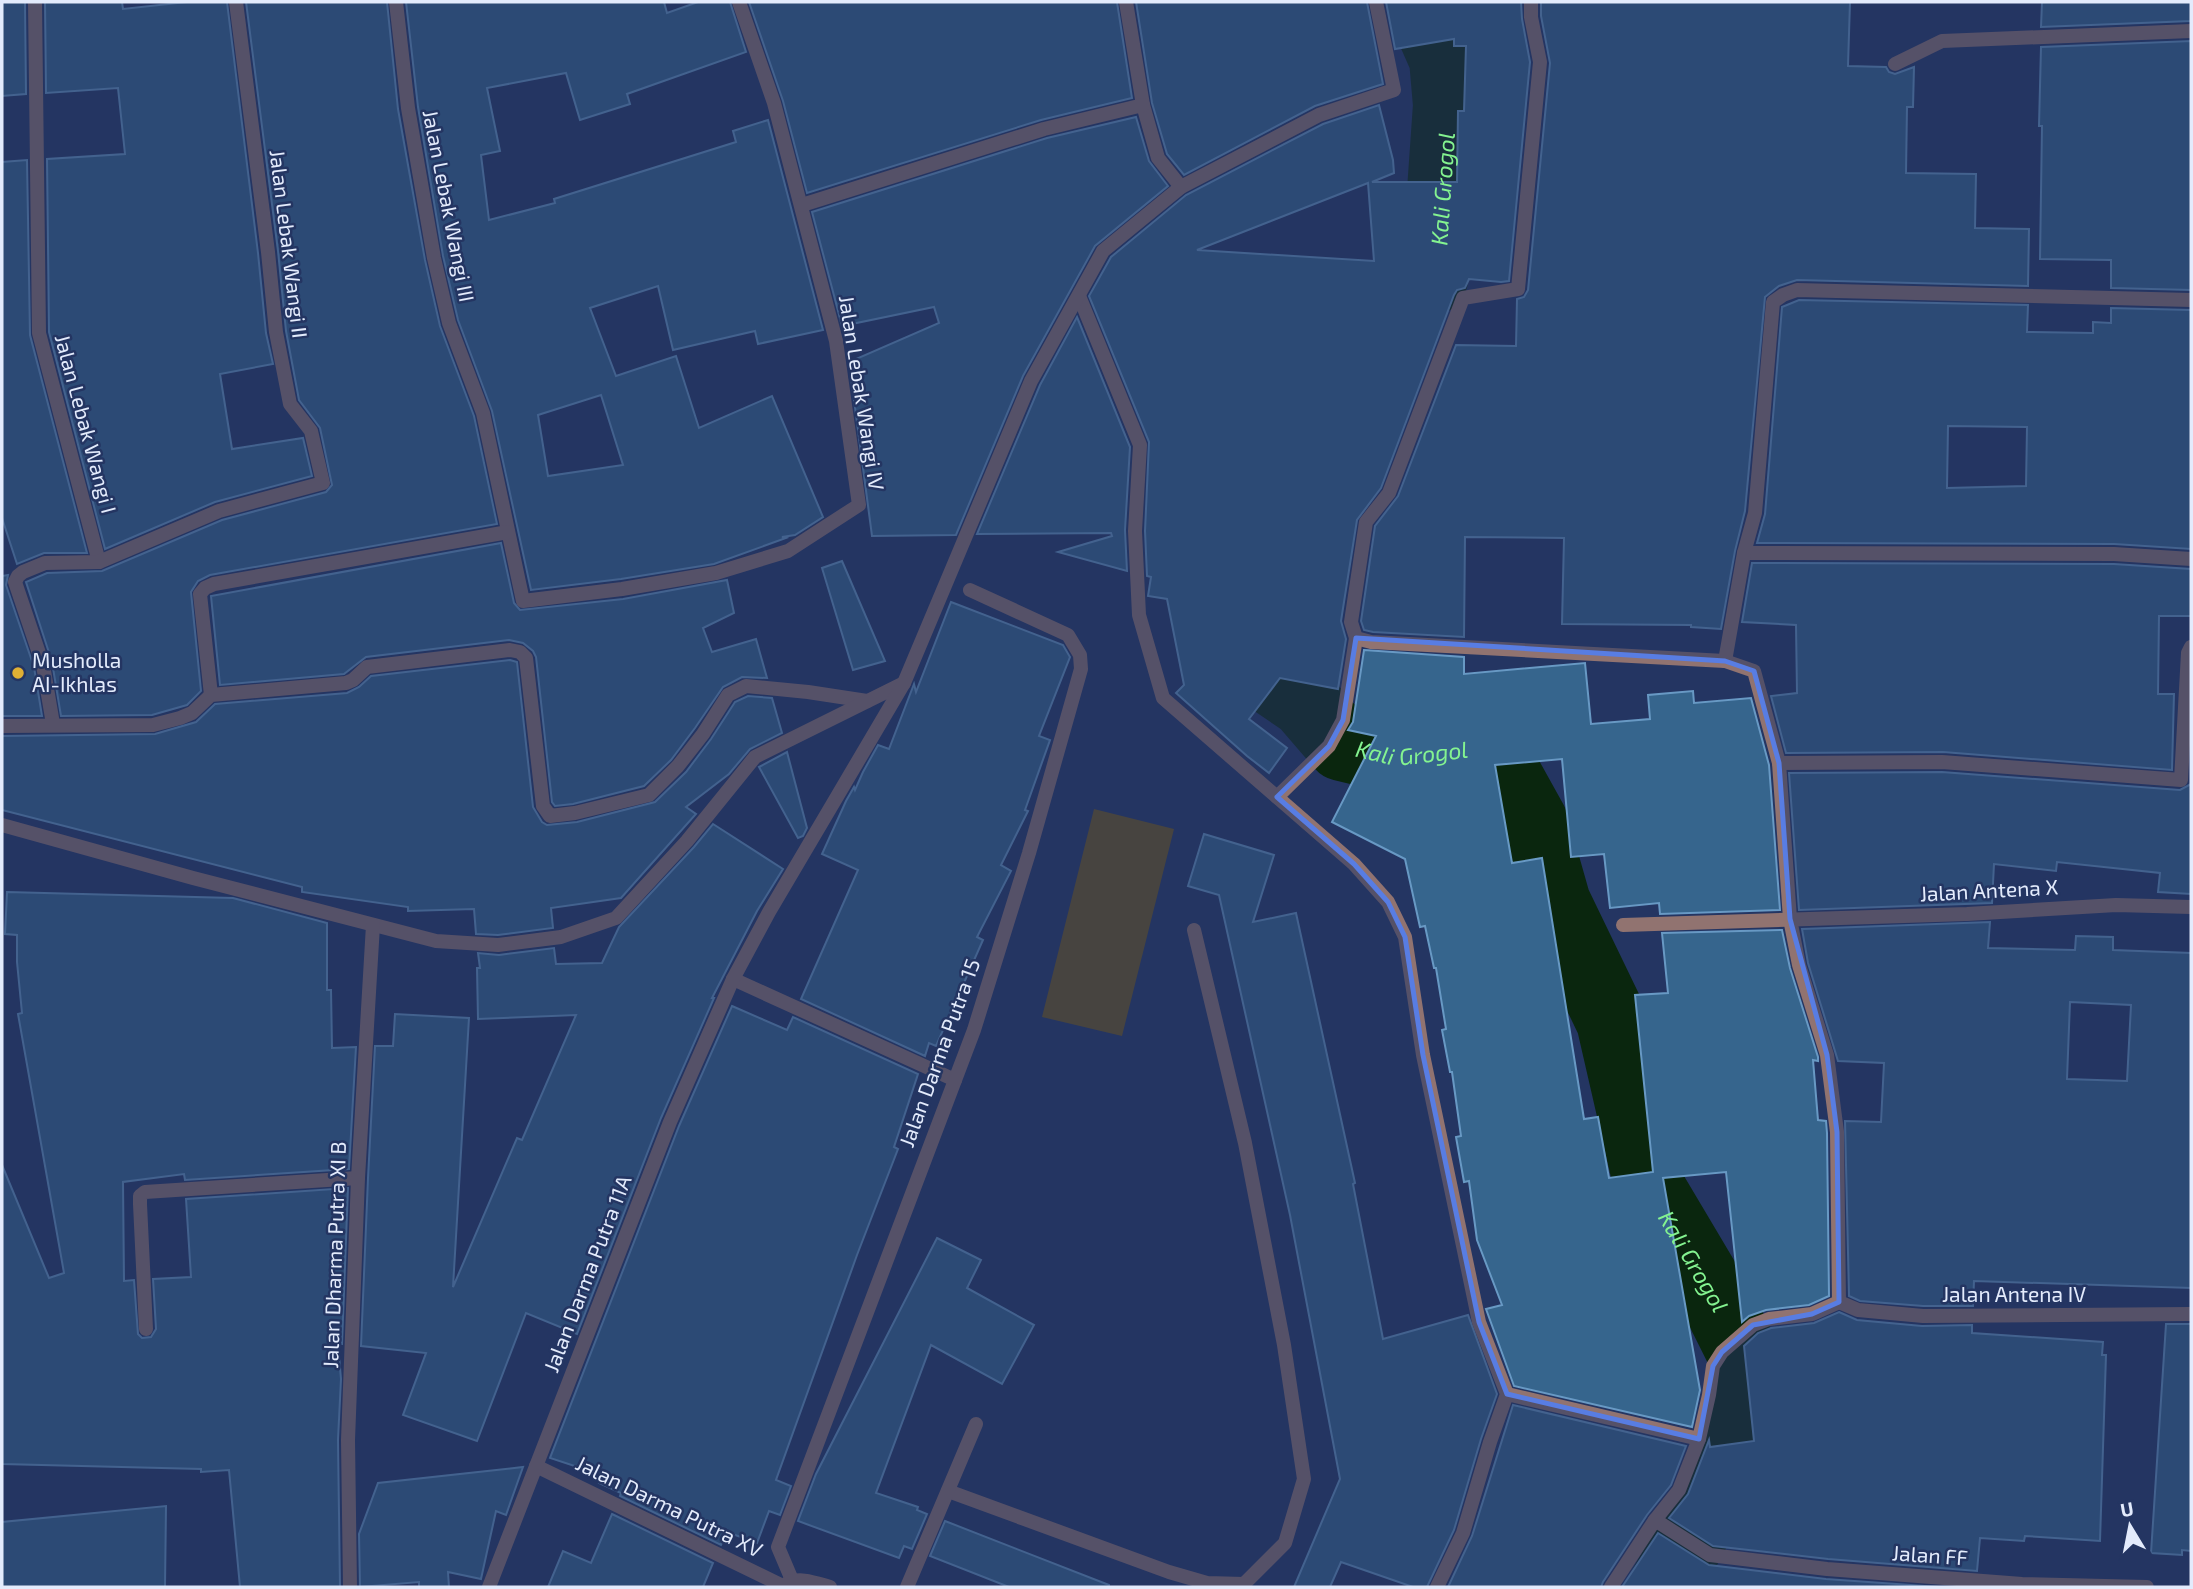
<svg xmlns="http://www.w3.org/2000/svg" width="2193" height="1589" font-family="'Exo 2',sans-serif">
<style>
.pitch{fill:#715817}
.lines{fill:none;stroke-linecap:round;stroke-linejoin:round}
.river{stroke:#0a260e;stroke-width:72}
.building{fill:#36658d;stroke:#6899c4;stroke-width:2;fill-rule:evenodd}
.service{stroke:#917370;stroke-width:14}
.minor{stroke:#917370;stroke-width:14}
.marked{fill:none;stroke:#587de3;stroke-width:5;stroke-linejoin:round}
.poi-dot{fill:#e0b034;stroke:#243562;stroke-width:2.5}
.labels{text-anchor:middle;stroke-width:5;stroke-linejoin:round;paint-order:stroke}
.street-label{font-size:21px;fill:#e3ebfc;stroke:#243562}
.poi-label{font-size:21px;fill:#e3ebfc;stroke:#243562;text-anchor:start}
.water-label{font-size:23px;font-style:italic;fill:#84f390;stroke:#243562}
</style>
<rect width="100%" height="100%" fill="#243562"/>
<path class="pitch" d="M1094,809L1174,829L1122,1036L1042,1017Z"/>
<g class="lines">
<g class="river">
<path id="s1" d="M1432,279L1439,248L1449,105L1445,59L1434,34L1433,2"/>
<path id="s2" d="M1260,594L1255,612V657L1261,672L1305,702L1342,745L1396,758L1472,749L1502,768L1532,822L1555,903L1612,1021L1651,1191L1720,1307L1746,1359V1409L1706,1510L1664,1587"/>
</g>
</g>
<g class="building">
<path d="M2,2H25L26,94L2,96Z"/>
<path d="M45,2H122L123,9L187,2H227L258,253L266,333L273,364L220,374L232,449L303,438L312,476L215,502L105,549L49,332L47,159L125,154L118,88L46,93Z"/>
<path d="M246,2H387L398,109L425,260L440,326L474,416L497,524L210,575L198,581L191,592L201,691L187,705L152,715L61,716L52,662L26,582L47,573L102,571L222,520L326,492L332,485L320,428L299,400L286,331L278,251Z"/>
<path d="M406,2H664L667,13L698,2H730L746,52L627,94L630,104L580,120L566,73L487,88L500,151L481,155L489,220L555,203L554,199L736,142L733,131L768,120L823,330L758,344L755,331L673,350L658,286L590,308L616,376L676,356L699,428L772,396L823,517L795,535L782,537L786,538L714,564L621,579L531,590L492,411L458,320L443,256L418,107ZM601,395L623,465L548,476L538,415Z"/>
<path d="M749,2H1117L1132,98L1041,120L807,193L783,101Z"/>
<path d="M1136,2H1367L1383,84L1315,106L1184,175L1167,154L1152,103Z"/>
<path d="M1386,2H1521L1522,19L1530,62L1509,281L1501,282L1469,279L1465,288L1457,290L1454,295L1381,488L1357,520L1341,621L1346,639L1338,689L1280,678L1249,719L1287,748L1269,773L1247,756L1176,693L1184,685L1167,599L1148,596L1151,577L1147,576L1145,531L1149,442L1089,296L1111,257L1186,195L1323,124L1379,105L1393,160L1394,173L1372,182H1457L1458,111H1464L1466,46H1454V39L1395,49ZM1368,183L1374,261L1197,250Z"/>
<path d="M1541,2H1850L1848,66L1886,67L1889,72L1895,74L1914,67L1913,107H1907L1906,173L1976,174L1975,228L2029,229L2028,286L1797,280L1779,286L1765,297L1745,511L1735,551L1721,629L1691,627V625L1562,624L1564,538L1465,537L1464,637L1373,632L1364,630L1361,621L1375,526L1398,496L1456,345L1516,346L1517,299L1524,297L1528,290L1550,63L1541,16Z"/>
<path d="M2042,2H2191V21L2041,27Z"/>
<path d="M2191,41V290L2111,288V260L2040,259L2042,126H2039L2041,47Z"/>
<path d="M1136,117L1149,161L1168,186L1095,246L1023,376L956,535L872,536L849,362L939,323L934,307L842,326L812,212L1047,138Z"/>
<path d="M27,160L30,335L87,553H44L17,564L2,518V162Z"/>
<path d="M1799,300L2028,305L2027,332L2093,333V322L2111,323V308L2191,310V549L2114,544L1757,543L1765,514L1782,307ZM1948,426L2027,427L2026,486L1947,488Z"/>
<path d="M1077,317L1130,447L1125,530L1127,571L1058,552L1112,536L1111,533L977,534L1040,385Z"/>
<path d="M501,543L514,603L520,610L623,599L727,580L734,613L703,628L712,652L756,639L767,678L742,677L723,687L695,728L671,760L644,786L573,804L555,806L552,802L536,657L533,651L523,643L509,640L366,657L344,674L220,685L211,596Z"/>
<path d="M842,561L885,661L853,670L822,568Z"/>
<path d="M1752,563L2114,564L2191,569V616H2159L2158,694H2174L2172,770L1943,752L1786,753L1771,696L1797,693L1796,625L1742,622Z"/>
<path d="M8,575L6,585L34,667L42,716H2V576Z"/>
<path d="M951,602L1063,645L1070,657L1039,736L1050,740L1025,810L1028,811L1001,865L1011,871L977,937L983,940L936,1046L929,1043L925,1056L801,999L858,870L822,854L846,801L854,787L855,790L863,772L878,745L889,749L914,684L916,692Z"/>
<path d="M1364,650L1464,657V674L1585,663L1591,724L1650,719L1648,695L1693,691L1694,703L1751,698L1769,765L1780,910L1660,914L1659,903L1610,908L1604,854L1571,857L1562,759L1495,765L1512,863L1542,858L1584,1119L1598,1117L1609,1178L1653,1172L1635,995L1668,993L1662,933L1782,930L1790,968L1818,1057V1061L1813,1060L1818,1120L1826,1121L1827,1133L1829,1296L1809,1305L1766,1310L1749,1316L1742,1322L1726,1172L1663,1178L1700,1390L1692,1427L1514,1386L1486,1309L1502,1305L1477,1240L1469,1181L1464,1182L1456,1137L1461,1136L1452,1072H1450L1442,1030L1446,1029L1436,968H1434L1425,926L1420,927L1405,859L1332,822L1376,736L1348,730L1353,722Z"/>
<path d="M510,660L517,662L533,807L542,822L547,825L577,822L655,802L686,772L711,739L735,702L748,696L772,698L782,733L750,749L729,774L686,807L696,814L621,898L551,908L553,928L498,935L476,934L474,909L408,911V907L302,892V887L2,810V736L155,734L196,722L215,704L347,693L359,687L371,676Z"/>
<path d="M787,752L807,828L803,836L798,838L759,767Z"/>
<path d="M1942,772L2180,790L2191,784V894L2158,892L2160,873L2057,862L2056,871L1994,864L1992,903L1799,910L1789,773Z"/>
<path d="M713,824L783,869L757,911L712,998H714L661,1118L577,1334L526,1313L477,1441L403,1415L426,1353L361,1346L368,1178L375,1046H393L395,1014L469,1018L453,1287L517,1138L522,1140L576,1015L478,1019L477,968H480L478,953L499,955L554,948L556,964L602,963L619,927L694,847Z"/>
<path d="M1204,834L1274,855L1253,922L1296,913L1355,1183L1353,1184L1383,1339L1468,1315L1497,1394L1481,1439L1454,1530L1427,1587H1413L1341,1562L1330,1587H1294L1340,1479L1290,1215L1219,895L1188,886Z"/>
<path d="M7,892L233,898L327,923V990H331L332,1048L356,1047L349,1169L185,1180L184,1174L123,1182L124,1281L134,1280L138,1334L142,1338L151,1337L156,1329L153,1279L191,1277L186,1199L348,1188L342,1344H338L341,1379L338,1440L340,1587H240L229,1470L201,1472V1469L2,1464V1165L49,1278L64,1273L18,1014L22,1013L17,962V935L5,934Z"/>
<path d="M1990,922L1988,948L2075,950L2076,936L2113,937V950L2191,953V1288L1974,1281L1973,1306H1923L1860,1301L1849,1296L1845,1121L1881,1122L1884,1063L1838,1061L1808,963L1802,929ZM2070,1002L2131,1005L2127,1081L2067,1079Z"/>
<path d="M732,1006L787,1030L793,1017L918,1074L894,1147L898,1149L857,1255L776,1480L791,1486L780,1515L769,1511L757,1543L727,1532L721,1545L620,1496L621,1493L599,1483L602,1475L550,1458L679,1126Z"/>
<path d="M937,1238L981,1260L967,1288L1034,1325L1002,1384L931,1345L876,1493L918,1507L917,1510L927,1514L912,1549L904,1546L899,1558L798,1521L816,1474Z"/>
<path d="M1839,1312L1857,1320L1922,1326L1972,1325V1333L2103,1342L2102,1355H2106L2100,1541L2025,1536L2024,1541L1980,1538L1977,1571L1828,1559L1713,1546L1669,1518L1688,1494L1709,1440L1710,1447L1754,1441L1744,1346L1758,1333L1771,1328L1814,1323Z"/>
<path d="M2166,1324H2191V1551L2182,1550V1555L2151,1553Z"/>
<path d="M1513,1405L1686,1446L1671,1485L1647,1515L1603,1582L1601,1587H1448L1472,1536Z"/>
<path d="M523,1467L506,1515L496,1511L481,1579L448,1572L449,1587H419V1582L360,1587L359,1534L378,1483Z"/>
<path d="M166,1506L165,1587H2V1522Z"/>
<path d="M612,1514L713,1563L703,1587H548L563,1551L591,1563Z"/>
<path d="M945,1521L1109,1585V1587H1009L930,1556Z"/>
<path d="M1658,1533L1709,1565L1826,1579L1939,1587H1622Z"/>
</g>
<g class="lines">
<g class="service">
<path d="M948,1491L1169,1572L1207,1583L1244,1584L1285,1543L1304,1479L1284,1345L1245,1143L1194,930"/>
<path d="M907,1587L976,1424"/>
</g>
<g class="minor">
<path d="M35,2L39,333L99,562"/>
<path d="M396,2L408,108L434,258L449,323L483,413L523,601L622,589L716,573L788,551L859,505L836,341L774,103L739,2"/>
<path d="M1126,2L1143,105L1158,158L1181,187"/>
<path d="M1531,2V17L1540,62L1518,289L1463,298L1389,493L1366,522L1351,622L1356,638L1371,642L1725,661L1754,671L1779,763L1790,919L1799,965L1827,1055L1837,1132L1839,1302"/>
<path d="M1895,64L1942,41L2191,31"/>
<path d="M802,205L1044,129L1143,105"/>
<path d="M1079,296L1140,445L1135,531L1139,615L1163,698L1354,864L1388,902L1405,937L1423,1055L1479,1322L1507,1394L1490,1442L1463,1533L1437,1587"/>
<path d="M1744,553L2114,554L2191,559"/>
<path d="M1725,661L1744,553L1755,513L1773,302L1783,295L1797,290L2191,300"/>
<path d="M211,695L200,594L205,588L214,584L508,532"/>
<path d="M53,724L43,665L15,582L18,576L23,572L45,563L99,562L219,511L323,483L311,431L290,404L276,332L268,252L236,2"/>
<path d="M2,726L153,725L180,718L192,713L211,695L346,683L353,680L367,667L510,650L520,652L526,658L543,806L550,816L575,813L649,795L678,766L703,734L728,695L746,686L808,692L867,701"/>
<path d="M1779,763L1942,762L2181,780L2188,653L2191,647"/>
<path d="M1277,797L1329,746L1343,720L1356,638"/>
<path d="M2,825L193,878L436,941L498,945L561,937L616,918L687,841L755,757L904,683"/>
<path d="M1623,925L1967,914L2116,905L2191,907"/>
<path d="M733,979L955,1080"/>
<path d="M1839,1302L1858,1310L1923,1316L2191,1314"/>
<path d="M146,1329L140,1204V1196L145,1192L358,1178"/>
<path d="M1507,1394L1699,1439L1709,1395L1713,1366L1722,1352L1753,1325L1769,1319L1812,1314L1839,1302"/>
<path d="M536,1466L783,1586"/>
<path d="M1655,1520L1679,1490L1699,1439"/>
<path d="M792,1580L778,1547L974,1030L1029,853L1081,669L1080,655L1068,635L970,590"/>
<path d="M786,1584C799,1576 816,1583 830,1587"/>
<path d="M350,1587L348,1440L358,1178L373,925"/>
<path d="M489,1587L670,1122L733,979L769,912L904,683L1031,381L1103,251L1181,187L1319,115L1394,90L1376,2"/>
<path d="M1611,1587L1655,1520L1710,1555L1827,1569L2022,1584L2147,1587"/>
</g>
</g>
<path d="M0 0H2193V1589H0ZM1356,638L1725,661L1754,671L1779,763L1790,919L1827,1055L1837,1132L1839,1302L1812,1314L1753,1325L1722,1352L1713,1366L1699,1439L1507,1394L1479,1322L1423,1055L1405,937L1388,902L1354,864L1277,797L1329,746L1343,720Z" fill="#243562" fill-opacity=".55" fill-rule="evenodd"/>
<path class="marked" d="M1356,638L1725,661L1754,671L1779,763L1790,919L1827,1055L1837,1132L1839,1302L1812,1314L1753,1325L1722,1352L1713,1366L1699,1439L1507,1394L1479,1322L1423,1055L1405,937L1388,902L1354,864L1277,797L1329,746L1343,720Z"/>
<circle class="poi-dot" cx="18" cy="673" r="7"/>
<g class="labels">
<g class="street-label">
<text transform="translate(448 206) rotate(79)" y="7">Jalan Lebak Wangi III</text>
<text transform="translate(288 244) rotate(83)" y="7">Jalan Lebak Wangi II</text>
<text transform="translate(861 393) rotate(81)" y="7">Jalan Lebak Wangi IV</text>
<text transform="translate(85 424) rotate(75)" y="7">Jalan Lebak Wangi I</text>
<text transform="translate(1989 891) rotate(-3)" y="7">Jalan Antena X</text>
<text transform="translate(940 1053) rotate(-70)" y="7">Jalan Darma Putra 15</text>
<text transform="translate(335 1255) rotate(-88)" y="7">Jalan Dharma Putra XI B</text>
<text transform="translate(588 1274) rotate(-69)" y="7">Jalan Darma Putra 11A</text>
<text x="2014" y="1302">Jalan Antena IV</text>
<text transform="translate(669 1507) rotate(26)" y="7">Jalan Darma Putra XV</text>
<text transform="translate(1930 1556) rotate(4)" y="7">Jalan FF</text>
</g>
<g class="poi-label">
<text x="32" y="668">Musholla<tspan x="32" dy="24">AI-Ikhlas</tspan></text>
</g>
<g class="water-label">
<text dy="8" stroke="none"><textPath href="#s1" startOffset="91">Kali Grogol</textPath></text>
<text dy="8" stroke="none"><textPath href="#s2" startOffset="261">Kali Grogol</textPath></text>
<text dy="8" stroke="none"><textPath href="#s2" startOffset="891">Kali Grogol</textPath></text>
</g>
</g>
<rect width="2193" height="1589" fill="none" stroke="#e3ebfc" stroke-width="7"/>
<g transform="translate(2130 1526) rotate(350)" stroke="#243562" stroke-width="5" paint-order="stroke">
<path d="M0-5L12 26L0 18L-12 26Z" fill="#e3ebfc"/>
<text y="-10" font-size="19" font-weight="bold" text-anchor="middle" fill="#e3ebfc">U</text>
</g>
</svg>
